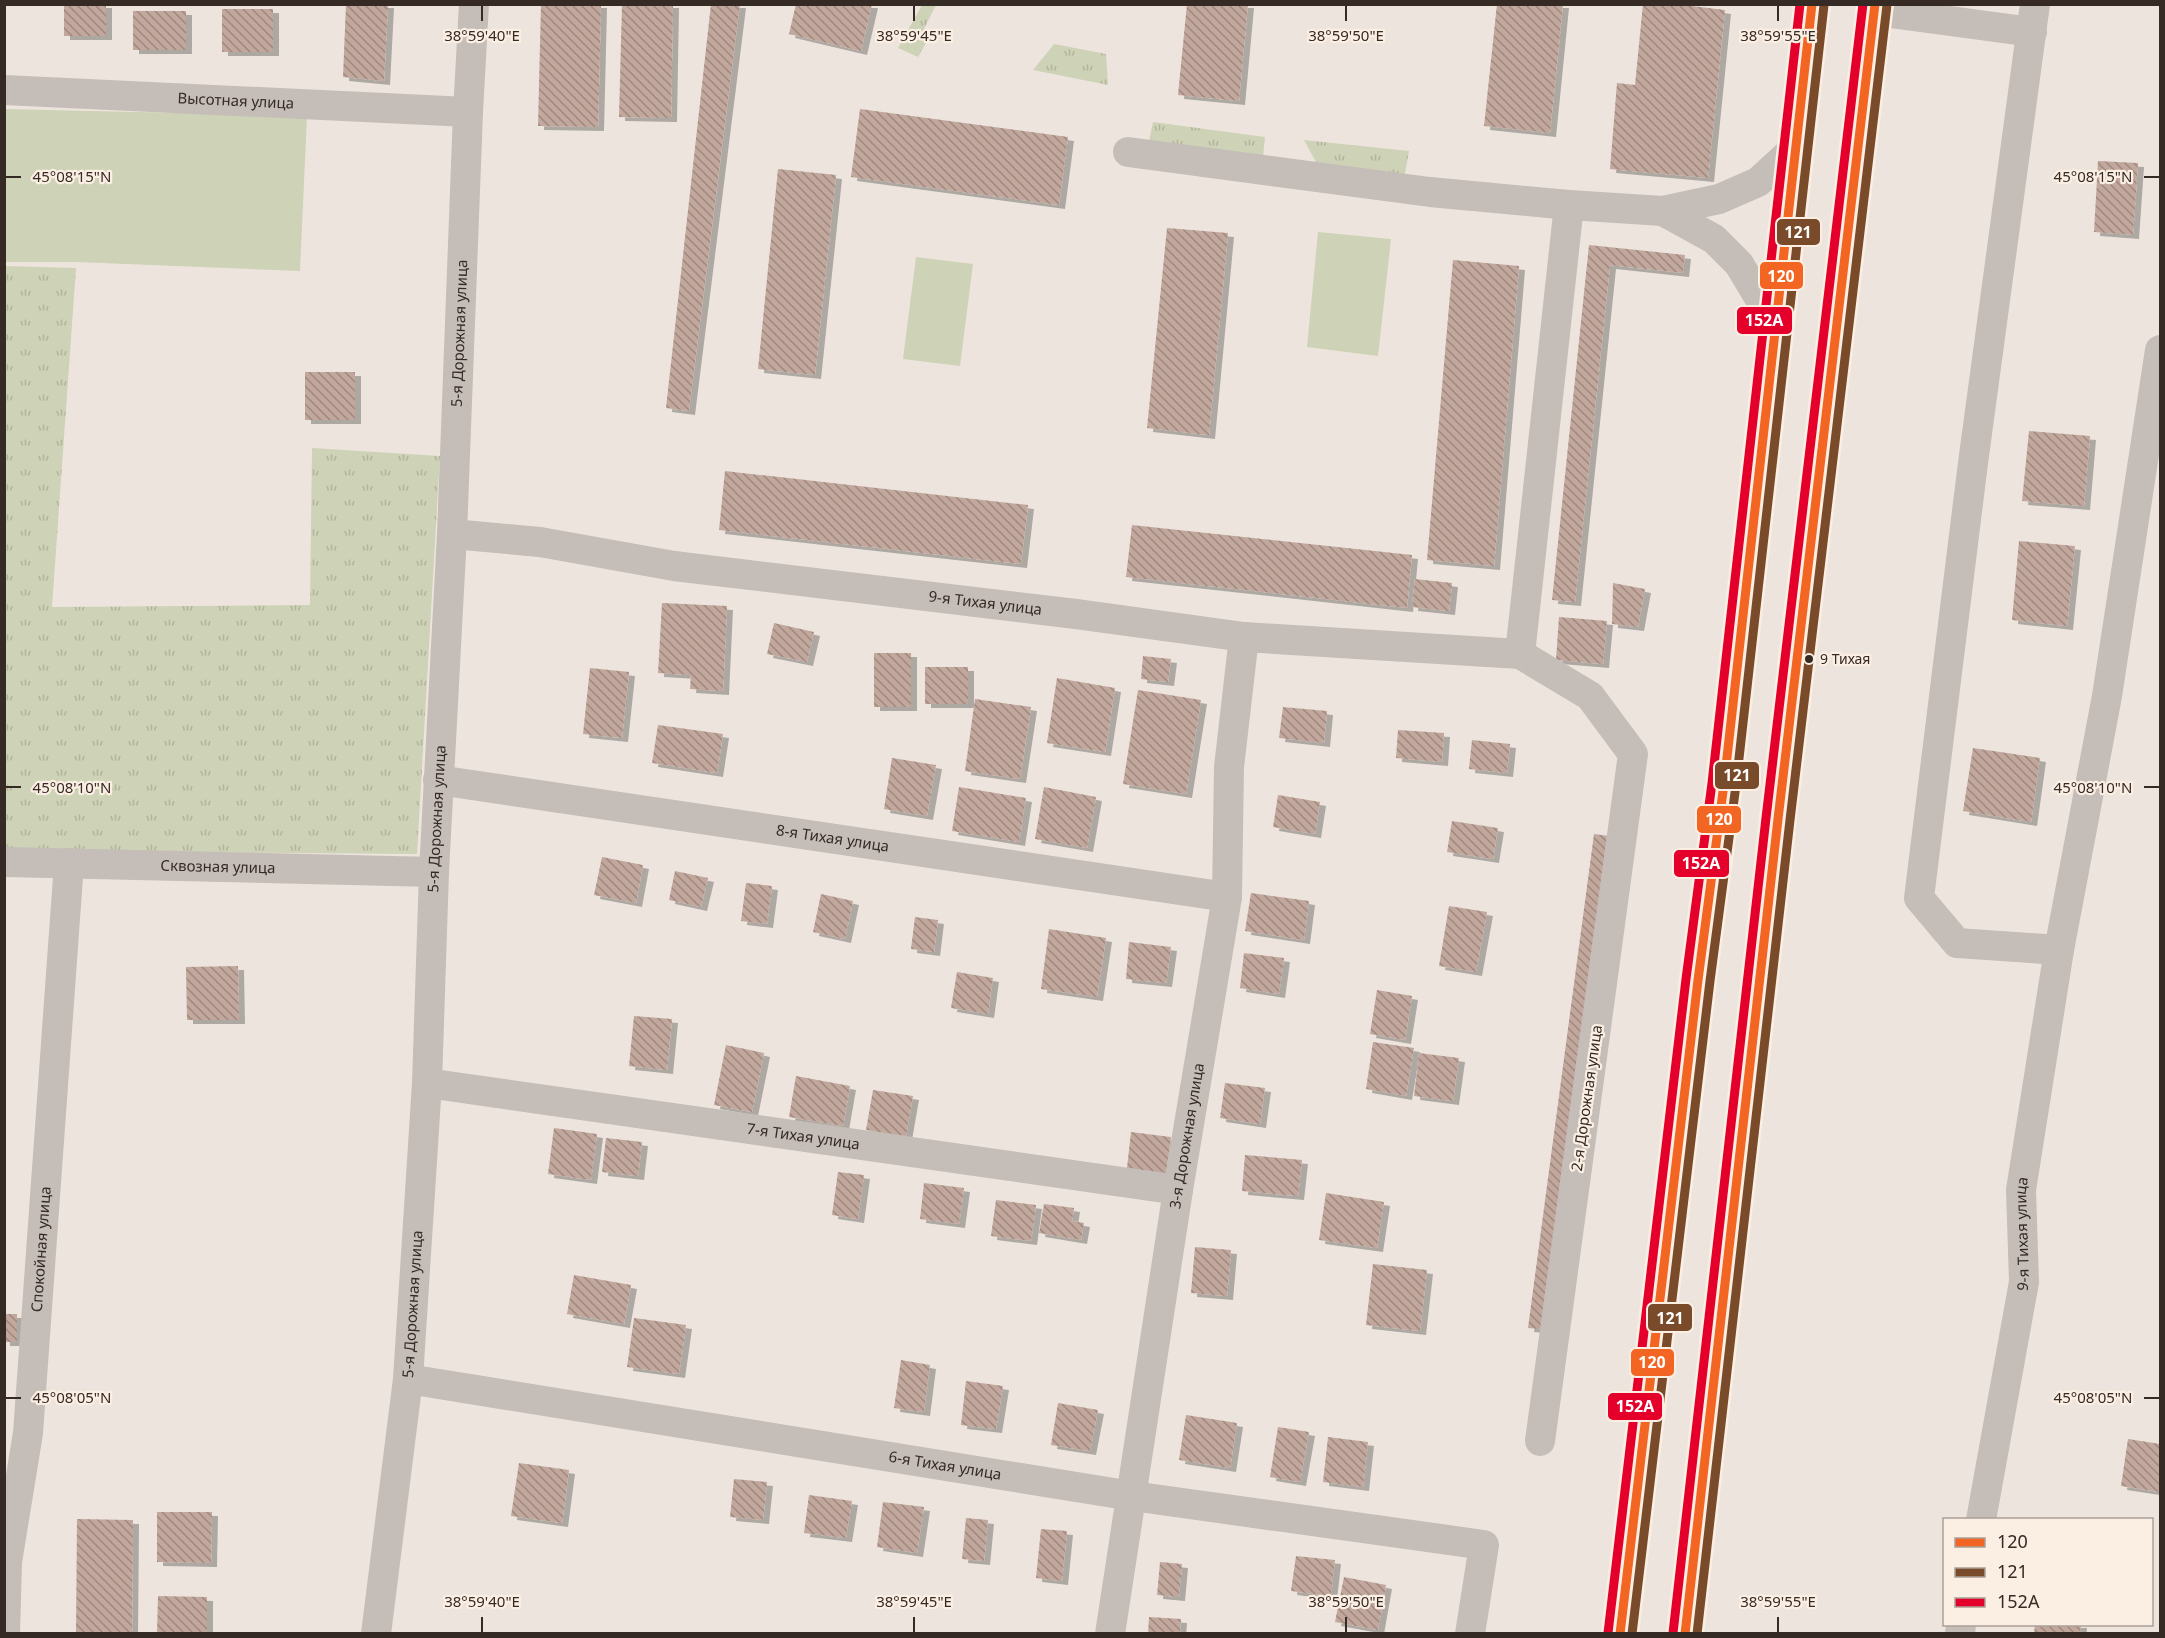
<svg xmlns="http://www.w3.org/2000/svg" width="2165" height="1638" font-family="'Noto Sans',sans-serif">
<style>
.grass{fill:url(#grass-tufts)}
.park{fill:#ced2b6}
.building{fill:url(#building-back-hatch);filter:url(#shadow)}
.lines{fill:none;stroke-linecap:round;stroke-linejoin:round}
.minor{stroke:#c5bdb7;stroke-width:30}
.major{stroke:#b4aba6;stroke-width:33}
.bus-1-casing{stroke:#fbefe3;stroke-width:14}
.bus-2-casing{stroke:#fbefe3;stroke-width:14}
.bus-3-casing{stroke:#fbefe3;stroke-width:14}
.bus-1{stroke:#f26522;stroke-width:9}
.bus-2{stroke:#7a4b2a;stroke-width:9}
.bus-3{stroke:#e4002b;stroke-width:9}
.ticks{fill:none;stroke:#362a25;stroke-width:2}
.bus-dot{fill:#362a25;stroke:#fbefe3;stroke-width:2}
.labels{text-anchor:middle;stroke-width:4.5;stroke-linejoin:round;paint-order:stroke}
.bus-label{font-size:14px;fill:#362a25;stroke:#fbefe3;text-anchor:start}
.street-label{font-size:15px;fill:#362a25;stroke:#fbefe3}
.ticks-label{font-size:15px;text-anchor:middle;fill:#362a25;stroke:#fbefe3;stroke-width:4.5;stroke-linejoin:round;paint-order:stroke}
.line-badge{stroke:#fbefe3;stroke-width:2}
.badge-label{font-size:16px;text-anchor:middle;font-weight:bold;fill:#fff}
</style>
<defs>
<pattern id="grass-tufts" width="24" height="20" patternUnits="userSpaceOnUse" patternTransform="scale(1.5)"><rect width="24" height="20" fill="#ced2b6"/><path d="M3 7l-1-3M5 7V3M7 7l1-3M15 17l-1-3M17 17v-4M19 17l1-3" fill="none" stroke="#b2b49c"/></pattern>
<pattern id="building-back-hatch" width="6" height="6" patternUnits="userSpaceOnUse" patternTransform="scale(1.5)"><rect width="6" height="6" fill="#c2a79d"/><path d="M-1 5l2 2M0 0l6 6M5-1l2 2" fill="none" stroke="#9e8880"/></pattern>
<filter id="shadow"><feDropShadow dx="6" dy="4" stdDeviation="0" flood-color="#0004"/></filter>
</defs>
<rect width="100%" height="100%" fill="#ede5dd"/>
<g class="grass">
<path d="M922,5H936L924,29L930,36L918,57L898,48Z"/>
<path d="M1054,44L1106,54L1108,85L1033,70Z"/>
<path d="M1153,122L1265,137L1263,157L1149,141Z"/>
<path d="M1304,140L1409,151L1404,179L1317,164Z"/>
<path d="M5,266L76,268L52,607L310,605L312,448L440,456L417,854L5,851Z"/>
</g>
<g class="park">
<path d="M5,109L307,116L300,271L77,262H5Z"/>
<path d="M1318,232L1391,239L1378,356L1307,347Z"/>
<path d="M916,257L973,264L960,366L903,359Z"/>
</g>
<g class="building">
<rect x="64" y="4" width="42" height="32"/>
<path d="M346,4H388L384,81L343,77Z"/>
<path d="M541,4H601L598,127L538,126Z"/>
<path d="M622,4H673L671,118L619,117Z"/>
<path d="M711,4H740L689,411L666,408Z"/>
<path d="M796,4H872L861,51L789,34Z"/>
<path d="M1187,4H1248L1239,101L1178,95Z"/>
<path d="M1497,4H1563L1550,133L1484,126Z"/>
<path d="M1643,4H1675L1725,10L1708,178L1610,169L1617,83L1635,85Z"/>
<rect x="222" y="9" width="51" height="43"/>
<rect x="133" y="11" width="53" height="39"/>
<path d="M860,109L1068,137L1059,205L851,177Z"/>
<path d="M2098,161L2138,163L2133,235L2094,232Z"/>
<path d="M778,169L836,175L815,375L758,369Z"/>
<path d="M1167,228L1228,233L1209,435L1147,428Z"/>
<path d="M1589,245L1685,255L1683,273L1610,265L1575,602L1552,600Z"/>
<path d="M1453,260L1519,266L1494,566L1427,560Z"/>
<rect x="305" y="372" width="50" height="48"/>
<path d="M2029,431L2090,436L2084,506L2022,501Z"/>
<path d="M725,471L1028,505L1021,564L719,530Z"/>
<path d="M1132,525L1412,555L1407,608L1126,577Z"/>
<path d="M2019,541L2075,546L2067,626L2012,620Z"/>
<path d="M1415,579L1452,583L1449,611L1412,607Z"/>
<path d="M1613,583L1645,589L1638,627L1612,624Z"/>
<path d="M662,603L727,606L723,691L690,689L691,675L658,673Z"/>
<path d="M1559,617L1607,621L1603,664L1556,660Z"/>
<path d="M774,623L814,632L807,662L767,654Z"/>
<rect x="874" y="653" width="37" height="54"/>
<path d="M1143,656L1171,659L1168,682L1141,679Z"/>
<rect x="925" y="667" width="43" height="37"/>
<path d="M590,668L629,672L622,738L583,734Z"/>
<path d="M1057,678L1115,688L1105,752L1047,743Z"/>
<path d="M1138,690L1201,700L1186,794L1123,784Z"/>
<path d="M975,699L1031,707L1020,779L965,771Z"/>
<path d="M1283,707L1327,711L1324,743L1279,738Z"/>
<path d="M658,725L723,734L717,773L652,763Z"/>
<path d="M1398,730L1444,733L1442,762L1396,758Z"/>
<path d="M1472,740L1510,744L1507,773L1469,769Z"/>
<path d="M1973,748L2040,758L2031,822L1963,811Z"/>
<path d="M892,758L936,765L927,816L884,809Z"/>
<path d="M959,787L1026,798L1019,842L952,831Z"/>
<path d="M1044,787L1096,797L1087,848L1035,839Z"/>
<path d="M1278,795L1320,802L1315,834L1273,827Z"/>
<path d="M1452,821L1498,828L1493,859L1447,852Z"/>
<path d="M1594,834L1616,837L1550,1330L1528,1328Z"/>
<path d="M602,857L643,865L636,903L594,895Z"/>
<path d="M675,871L708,878L701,907L669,900Z"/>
<path d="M746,883L772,886L767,924L741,921Z"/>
<path d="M1251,893L1309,901L1304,940L1245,931Z"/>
<path d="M821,894L853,901L845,939L813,932Z"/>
<path d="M1449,906L1487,912L1476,972L1439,966Z"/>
<path d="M915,917L938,920L934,952L911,949Z"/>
<path d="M1049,929L1106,938L1097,997L1041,989Z"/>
<path d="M1129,942L1171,947L1166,983L1126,979Z"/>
<path d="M1244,953L1284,958L1279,994L1240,988Z"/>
<path d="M238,966L239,1020H187L186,967Z"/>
<path d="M957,972L993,978L988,1014L951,1008Z"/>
<path d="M1377,990L1412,996L1405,1040L1370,1034Z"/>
<path d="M634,1016L672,1019L667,1070L629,1066Z"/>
<path d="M1373,1042L1414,1048L1406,1096L1366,1089Z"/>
<path d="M726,1045L764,1053L752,1112L714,1105Z"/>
<path d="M1419,1053L1459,1058L1453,1101L1414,1096Z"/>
<path d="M796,1076L850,1086L843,1126L789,1117Z"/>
<path d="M1225,1083L1265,1088L1260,1124L1220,1118Z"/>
<path d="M873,1090L913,1096L906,1136L866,1130Z"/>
<path d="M554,1128L597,1134L591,1180L548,1174Z"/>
<path d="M1131,1132L1171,1137L1166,1173L1127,1168Z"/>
<path d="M606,1138L642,1142L638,1176L602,1172Z"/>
<path d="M1245,1155L1302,1160L1298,1196L1242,1191Z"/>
<path d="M838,1172L864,1175L858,1219L832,1215Z"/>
<path d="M924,1183L964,1188L959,1224L920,1219Z"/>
<path d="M1326,1193L1384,1202L1377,1248L1319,1240Z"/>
<path d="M996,1200L1036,1205L1031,1241L991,1236Z"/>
<path d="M1044,1204L1074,1208L1072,1221L1084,1223L1081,1240L1039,1233Z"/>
<path d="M1195,1247L1231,1250L1227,1296L1191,1293Z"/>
<path d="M1373,1264L1427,1270L1420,1331L1366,1325Z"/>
<path d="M574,1275L631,1285L624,1324L567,1314Z"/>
<rect x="4" y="1314" width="13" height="28"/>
<path d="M634,1318L686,1325L679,1374L627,1367Z"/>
<path d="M901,1360L930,1365L924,1412L894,1408Z"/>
<path d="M966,1381L1003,1386L996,1429L961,1425Z"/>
<path d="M1058,1403L1098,1410L1090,1451L1051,1445Z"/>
<path d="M1186,1415L1237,1423L1230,1468L1179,1460Z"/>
<path d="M1278,1427L1309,1432L1300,1482L1270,1477Z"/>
<path d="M1328,1437L1368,1442L1363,1487L1323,1482Z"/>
<path d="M2128,1439L2160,1444V1492L2121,1486Z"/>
<path d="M519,1463L569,1470L562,1523L511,1516Z"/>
<path d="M734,1479L767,1482L763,1520L730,1517Z"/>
<path d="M809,1495L852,1501L846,1538L804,1533Z"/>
<path d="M883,1502L924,1507L917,1553L877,1547Z"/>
<path d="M157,1512H212L211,1563L157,1562Z"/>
<path d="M966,1518L988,1520L984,1561L962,1559Z"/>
<path d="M77,1519L133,1520L132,1634H76Z"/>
<path d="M1041,1529L1067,1531L1062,1581L1036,1578Z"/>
<path d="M1296,1556L1335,1560L1331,1596L1291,1591Z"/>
<path d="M1160,1562L1182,1564L1179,1597L1157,1595Z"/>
<path d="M1344,1577L1386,1585L1378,1630L1335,1622Z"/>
<path d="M158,1596L207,1597V1634H157Z"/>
<path d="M1149,1617L1181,1619L1180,1634H1148Z"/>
<path d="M2035,1624H2081L2080,1634H2034Z"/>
</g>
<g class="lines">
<g class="minor">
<path d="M2035,4L1973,463L1919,898L1957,943L2059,950"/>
<path d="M1875,11L2032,32"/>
<path id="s1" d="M4,90L468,112"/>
<path d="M1128,152L1430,192L1569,205L1663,211L1719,199L1758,182L1795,148"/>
<path d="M1663,211L1714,239L1739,264L1775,324"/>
<path id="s2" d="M452,534L540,542L674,566L1076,614L1244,637L1520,654L1590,696L1633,754L1540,1441"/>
<path d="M1520,654L1569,205"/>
<path id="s3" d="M438,780L1227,897"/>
<path id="s4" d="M4,862L434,872"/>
<path id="s5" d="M427,1083L1178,1190"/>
<path id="s6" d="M408,1379L1132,1496L1484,1545L1470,1634"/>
<path id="s7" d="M1981,1520L2024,1282L2021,1190L2059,950L2107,696L2160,350"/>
<path id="s8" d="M5,1634L7,1562L28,1433L69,863"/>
<path id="s9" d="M376,1634L408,1379L427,1083L434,872L452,534L468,112L474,4"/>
<path id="s10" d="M1110,1634L1178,1190L1227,897L1229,767L1244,637"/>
<path d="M1960,1634L1961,1624"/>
</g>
<g class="major">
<path d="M1620,1634L1698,980L1724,784L1812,4"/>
<path d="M1685,1634L1778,819L1875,4"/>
</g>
<defs>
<g id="bus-1">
<path d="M1620,1634L1698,980L1724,784L1812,4"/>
<path d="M1685,1634L1778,819L1875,4"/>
</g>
<g id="bus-2">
<path d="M1632,1634L1710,981L1736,785L1824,5"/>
<path d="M1697,1634L1790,820L1887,5"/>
</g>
<g id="bus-3">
<path d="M1608,1633L1686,979L1712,783L1800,4"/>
<path d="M1673,1633L1766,818L1863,4"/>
</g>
</defs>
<use href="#bus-1" class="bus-1-casing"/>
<use href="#bus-2" class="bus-2-casing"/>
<use href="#bus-3" class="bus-3-casing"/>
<use href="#bus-1" class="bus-1"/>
<use href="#bus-2" class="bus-2"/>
<use href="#bus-3" class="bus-3"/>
</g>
<path class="ticks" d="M482,6V21M914,6V21M1346,6V21M1778,6V21M6,177H21M2144,177H2159M6,787H21M2144,787H2159M6,1398H21M2144,1398H2159M482,1617V1632M914,1617V1632M1346,1617V1632M1778,1617V1632"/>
<circle class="bus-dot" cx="1809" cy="659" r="5"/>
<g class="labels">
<g class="bus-label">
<text x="1820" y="664">9 Тихая</text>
</g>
<g class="street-label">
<text dy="5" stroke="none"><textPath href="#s1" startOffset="232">Высотная улица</textPath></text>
<text dy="5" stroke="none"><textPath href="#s9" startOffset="1304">5-я Дорожная улица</textPath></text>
<text dy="5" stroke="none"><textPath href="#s2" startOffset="538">9-я Тихая улица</textPath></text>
<text dy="5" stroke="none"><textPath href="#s9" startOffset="818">5-я Дорожная улица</textPath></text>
<text dy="5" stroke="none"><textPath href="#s3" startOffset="399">8-я Тихая улица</textPath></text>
<text dy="5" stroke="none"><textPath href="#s4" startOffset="214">Сквозная улица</textPath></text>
<text transform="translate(1587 1098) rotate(-82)" y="5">2-я Дорожная улица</text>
<text dy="5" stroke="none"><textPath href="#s5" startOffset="380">7-я Тихая улица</textPath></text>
<text dy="5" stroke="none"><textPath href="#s10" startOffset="504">3-я Дорожная улица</textPath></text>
<text dy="5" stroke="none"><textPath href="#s7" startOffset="290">9-я Тихая улица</textPath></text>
<text dy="5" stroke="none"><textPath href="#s8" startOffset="387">Спокойная улица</textPath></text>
<text dy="5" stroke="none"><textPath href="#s9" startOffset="332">5-я Дорожная улица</textPath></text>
<text dy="5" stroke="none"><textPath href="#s6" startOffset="544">6-я Тихая улица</textPath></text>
</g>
</g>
<g class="ticks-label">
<text x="482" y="41">38°59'40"E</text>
<text x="914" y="41">38°59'45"E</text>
<text x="1346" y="41">38°59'50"E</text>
<text x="1778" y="41">38°59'55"E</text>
<text x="72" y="182">45°08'15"N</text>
<text x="2093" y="182">45°08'15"N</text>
<text x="72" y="793">45°08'10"N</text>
<text x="2093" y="793">45°08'10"N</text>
<text x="72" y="1403">45°08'05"N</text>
<text x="2093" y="1403">45°08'05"N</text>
<text x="482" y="1607">38°59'40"E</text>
<text x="914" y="1607">38°59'45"E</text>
<text x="1346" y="1607">38°59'50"E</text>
<text x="1778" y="1607">38°59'55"E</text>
</g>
<g class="line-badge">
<rect x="1776" y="218" width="45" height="28" rx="6" fill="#7a4b2a"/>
<rect x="1759" y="261" width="45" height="29" rx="6" fill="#f26522"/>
<rect x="1736" y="306" width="57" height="29" rx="6" fill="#e4002b"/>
<rect x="1714" y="761" width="46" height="29" rx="6" fill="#7a4b2a"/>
<rect x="1696" y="805" width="46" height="29" rx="6" fill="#f26522"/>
<rect x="1673" y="849" width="57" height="29" rx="6" fill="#e4002b"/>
<rect x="1647" y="1303" width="46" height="29" rx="6" fill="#7a4b2a"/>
<rect x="1630" y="1348" width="45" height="29" rx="6" fill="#f26522"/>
<rect x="1607" y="1392" width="56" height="29" rx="6" fill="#e4002b"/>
</g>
<g class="badge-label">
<text x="1798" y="238">121</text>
<text x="1781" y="282">120</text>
<text x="1764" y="326">152A</text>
<text x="1737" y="781">121</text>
<text x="1719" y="825">120</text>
<text x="1701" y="869">152A</text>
<text x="1670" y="1324">121</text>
<text x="1652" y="1368">120</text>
<text x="1635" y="1412">152A</text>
</g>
<rect width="2165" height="1638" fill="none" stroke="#362a25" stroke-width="12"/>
<rect x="1943" y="1518" width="210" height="108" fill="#fbefe3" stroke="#aca097" stroke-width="1.5"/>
<rect x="1955" y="1538" width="30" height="9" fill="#f26522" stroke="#aca097" stroke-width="1.5"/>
<text x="1997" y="1548" font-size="18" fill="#362a25">120</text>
<rect x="1955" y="1568" width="30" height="9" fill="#7a4b2a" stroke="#aca097" stroke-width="1.5"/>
<text x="1997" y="1578" font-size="18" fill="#362a25">121</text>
<rect x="1955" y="1598" width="30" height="9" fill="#e4002b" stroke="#aca097" stroke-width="1.5"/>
<text x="1997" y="1608" font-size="18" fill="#362a25">152A</text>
</svg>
